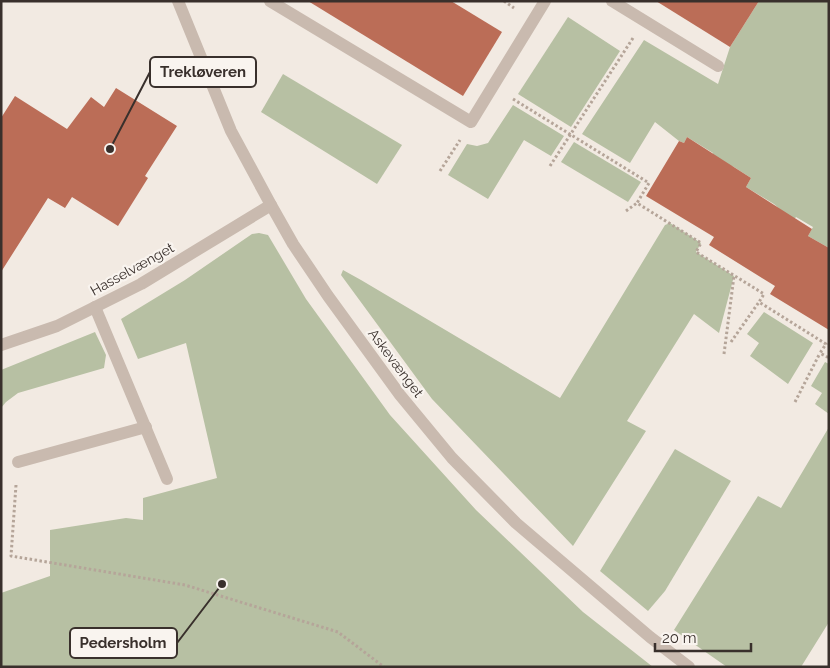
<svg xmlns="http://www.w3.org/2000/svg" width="830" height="668" font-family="Raleway,sans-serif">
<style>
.green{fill:#b7c0a3}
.building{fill:#bb6d57}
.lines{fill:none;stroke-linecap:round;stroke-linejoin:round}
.path{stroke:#b5a599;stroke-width:3;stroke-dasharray:2.5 2.5;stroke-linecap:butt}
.service{stroke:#c9baaf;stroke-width:12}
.minor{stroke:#c9baaf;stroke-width:12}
.labels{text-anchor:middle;stroke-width:4.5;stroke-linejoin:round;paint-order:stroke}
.street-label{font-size:14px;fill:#39302c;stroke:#f9f4ef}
.leader{fill:none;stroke:#39302c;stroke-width:2}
.callout-dot{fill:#39302c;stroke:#f9f4ef;stroke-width:2}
.callout{fill:#f9f4ef;stroke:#39302c;stroke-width:2}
.callout-label{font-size:15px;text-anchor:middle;font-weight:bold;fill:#39302c}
</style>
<rect width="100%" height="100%" fill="#f2eae2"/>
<g class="green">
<path d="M759,1H829V248L808,236L813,227L796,217L793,221L774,204L746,187L751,178L734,167L711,158L713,153L687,137L684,143L679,141L655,122L630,163L582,134L644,40L718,84L730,47Z"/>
<path d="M568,17L620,51L571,127L518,94Z"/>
<path d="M283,74L402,145L377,184L261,112Z"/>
<path d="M513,105L564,136L551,156L524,140L488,199L448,175L467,144L477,146L488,143Z"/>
<path d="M574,142L641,182L628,202L561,162Z"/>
<path d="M670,223L701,243L696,252L734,276L719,333L694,314L627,421L646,431L573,546L432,399L341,275L343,270L361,280L560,398L665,225Z"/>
<path d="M259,233L268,235L306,299L390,415L476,510L583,612L653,667H1V593L50,576V530L126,518L143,520V498L217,478L186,343L138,359L121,319L185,280L252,234Z"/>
<path d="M764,312L813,343L788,384L750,356L759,343L747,334Z"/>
<path d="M95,332L106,355L104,368L18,393L6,402L1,408V370Z"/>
<path d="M825,362L829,364V414L815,404L822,393L811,386Z"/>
<path d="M829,427V622L801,667H727L674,630L758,496L781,508Z"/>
<path d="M675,449L731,481L665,591L648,611L600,571Z"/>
</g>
<g class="building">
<path d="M308,1H451L502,32L463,96Z"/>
<path d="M656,1H759L730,47Z"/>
<path d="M116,88L177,126L145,176L148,178L118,226L72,197L65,208L48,198L1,272V118L15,96L67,129L91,97L104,107Z"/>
<path d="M687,137L751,178L746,187L812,229L808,236L829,248V330L770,294L775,286L709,245L714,237L646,196L679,141L684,143Z"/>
</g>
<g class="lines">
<g class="path">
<path d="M504,1L514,8"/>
<path d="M513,99L649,183L637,203L701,243L696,252L764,294L759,302L826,344L820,353L829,358"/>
<path d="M550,166L633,38"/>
<path d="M440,171L460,140"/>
<path d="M626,211L637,203"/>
<path d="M731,342L759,302"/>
<path d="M724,354L734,276"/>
<path d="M795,402L820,353"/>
<path d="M16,485L11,556L185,585L338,632L384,667"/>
</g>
<g class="service">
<path d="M95,307L167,479"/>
<path d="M18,462L146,427"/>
</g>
<g class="minor">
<path d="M178,1L231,131L271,205L293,244L328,296L400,395L452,458L516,523L650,637L689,667"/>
<path d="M270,1L471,122L545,1"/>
<path d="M612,1L718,66"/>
<path d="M1,345L57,326L141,284L271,205"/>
</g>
</g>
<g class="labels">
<g class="street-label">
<text transform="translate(132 269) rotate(-29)" y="5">Hasselvænget</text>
<text transform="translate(396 363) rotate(53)" y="5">Askevænget</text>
</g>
</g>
<path class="leader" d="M110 149L150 72M222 584L177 643"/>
<g class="callout-dot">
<circle cx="110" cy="149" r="5"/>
<circle cx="222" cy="584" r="5"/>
</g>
<g class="callout">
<rect x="150" y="57" width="106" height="30" rx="5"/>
<rect x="70" y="628" width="107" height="30" rx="5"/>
</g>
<g class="callout-label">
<text x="203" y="77">Trekløveren</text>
<text x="123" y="648">Pedersholm</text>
</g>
<rect width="830" height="668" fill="none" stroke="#39302c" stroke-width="5"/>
<path d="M655 643v8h96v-8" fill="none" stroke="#39302c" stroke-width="2.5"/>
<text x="662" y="643" font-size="15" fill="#39302c" stroke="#f9f4ef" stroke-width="4" paint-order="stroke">20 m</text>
</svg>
